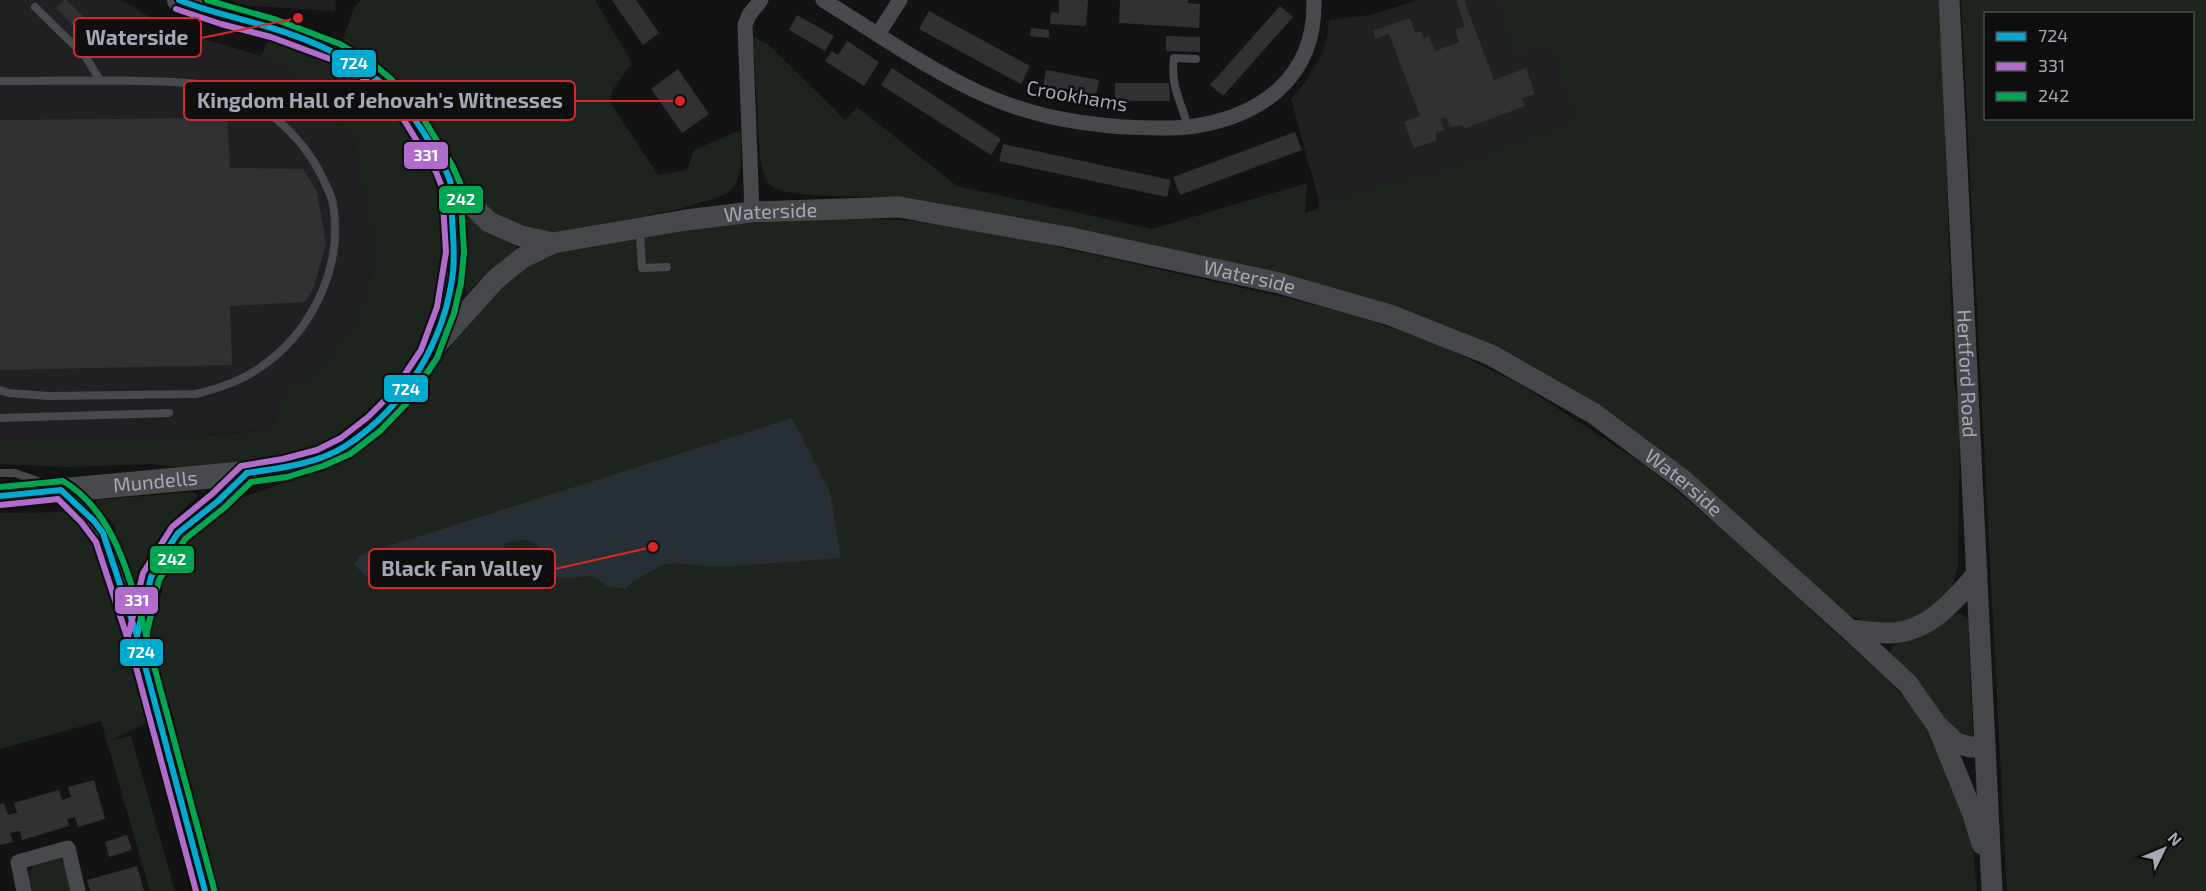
<svg xmlns="http://www.w3.org/2000/svg" width="2206" height="891" font-family="'Exo 2',sans-serif">
<style>
.built{fill:#202022}
.green{fill:#1d241e;fill-rule:evenodd}
.water{fill:#262e36;fill-rule:evenodd}
.building{fill:#313133}
.lines{fill:none;stroke-linecap:round;stroke-linejoin:round}
.lane{stroke:#47494d;stroke-width:8}
.street{stroke:#47494d;stroke-width:15}
.secondary{stroke:#46474b;stroke-width:21}
.primary{stroke:#4a4a4e;stroke-width:24}
.bus-1-casing{stroke:#0e0e0f;stroke-width:10}
.bus-2-casing{stroke:#0e0e0f;stroke-width:10}
.bus-3-casing{stroke:#0e0e0f;stroke-width:10}
.bus-1{stroke:#00a9ce;stroke-width:6}
.bus-2{stroke:#b06ccc;stroke-width:6}
.bus-3{stroke:#00a651;stroke-width:6}
.labels{text-anchor:middle;stroke-width:5;stroke-linejoin:round;paint-order:stroke}
.street-label{font-size:20px;fill:#a3a8b6;stroke:#0e0e0f}
.leader{fill:none;stroke:#d62828;stroke-width:2}
.callout-dot{fill:#d62828;stroke:#0e0e0f;stroke-width:2}
.callout{fill:#0e0e0f;stroke:#d62828;stroke-width:2}
.callout-label{font-size:21px;text-anchor:middle;font-weight:bold;fill:#a3a8b6}
.line-badge{stroke:#0e0e0f;stroke-width:2}
.badge-label{font-size:16px;text-anchor:middle;font-weight:bold;fill:#fff}
</style>
<rect width="100%" height="100%" fill="#131314"/>
<g class="built">
<path d="M0,0H122L165,27L261,56L307,86L352,136L375,259L353,327L311,376L288,386L270,430L0,451Z"/>
<path d="M230,0H336L335,11L240,5Z"/>
<path d="M1418,0H1806L1575,119L1457,163L1319,201L1291,99L1306,81L1322,55L1327,37L1329,20L1371,15Z"/>
</g>
<g class="green">
<path d="M361,0H595L632,63L612,91L610,102L658,175L687,170L694,150L736,132L741,133V166L737,181L730,191L719,197L680,209L561,232H535L494,217L468,188L452,159L373,61L342,41L354,8Z"/>
<path d="M1495,0H1938L1944,106L1954,383L1960,416L1958,566C1956,573 1954,582 1951,588C1929,628 1876,634 1841,610L1684,473L1456,333L933,204C916,201 899,198 883,197C860,196 789,198 773,187C763,179 762,170 760,158L753,37L768,44L845,120L857,107L957,186L1152,229L1307,183L1305,213L1318,209L1319,201L1457,163L1575,119L1550,46L1514,58Z"/>
<path d="M1961,0H2206V891H2007ZM1986,14H2192V118H1986Z"/>
<path d="M270,37L309,50L368,84L391,106L432,170L443,216V284L420,354L394,389L361,421L336,437L300,453L194,469L154,464L68,467L0,464V442L197,436L270,430L288,386L311,376L353,327L375,259L352,136L307,86L261,56Z"/>
<path d="M470,217L516,246V249L488,272L467,293L463,286L467,253L465,221Z"/>
<path d="M847,218L920,221L1009,236L1288,298L1361,317L1447,348L1525,387L1652,470L1718,526L1888,680L1923,719L1951,772L1967,825L1974,856L1977,891H215L149,636L156,588L185,535L223,504L335,465L366,446L396,419L417,395L484,299L513,272L556,253L717,225Z"/>
<path d="M193,492L197,495L196,498C177,514 160,531 149,554C144,562 142,572 137,580L133,581L129,576L114,525L96,505V500Z"/>
<path d="M67,512L80,517L93,529L150,721L112,740L131,736L175,891H150L101,721L0,749V513Z"/>
<path d="M1960,613L1968,618L1973,741L1961,739L1890,654L1892,647C1900,641 1910,642 1919,638C1932,632 1943,623 1955,614Z"/>
<path d="M59,857L66,864L73,891H32L28,875L34,864Z"/>
</g>
<path class="water" d="M792,418L830,492L841,558L718,567L673,563L662,565L634,581L625,589L607,586L594,576L413,587L386,582L364,575L354,564L360,555ZM525,539L539,546L534,560L510,566L500,557L506,543Z"/>
<g class="building">
<path d="M64,0H66L88,21L78,31L56,8Z"/>
<path d="M612,0H636L659,33L643,45Z"/>
<path d="M1059,0H1088L1086,26L1050,24L1051,12L1059,13Z"/>
<path d="M1120,0H1188V3L1200,4L1199,28L1119,23Z"/>
<path d="M1456,0H1464L1494,80L1526,68L1535,94L1522,99L1525,106L1464,129L1463,125L1450,127L1446,117L1440,119L1444,130L1436,132V141L1414,148L1404,122L1420,116L1389,34L1376,39L1373,31L1410,18L1415,33L1421,31L1424,38L1429,36L1435,51L1459,42L1455,30L1465,26Z"/>
<path d="M1280,6L1293,17L1223,96L1210,85Z"/>
<path d="M929,11L1030,66L1021,84L919,29Z"/>
<path d="M797,15L834,36L825,51L789,30Z"/>
<path d="M1031,28L1049,30V38L1030,36Z"/>
<path d="M1166,36L1200,37V52L1166,51Z"/>
<path d="M847,41L879,62L864,86L825,61L832,51L838,55Z"/>
<path d="M892,68L1001,139L991,155L881,85Z"/>
<path d="M678,69L709,114L682,133L651,89Z"/>
<path d="M1046,70L1099,80L1096,97L1043,88Z"/>
<path d="M1115,83H1169L1170,101H1115Z"/>
<path d="M227,118L230,168L303,169L317,192L326,243L314,287L305,302L230,306L232,365L0,370V120Z"/>
<path d="M1295,132L1302,150L1180,195L1173,177Z"/>
<path d="M1003,144L1171,180L1167,197L999,161Z"/>
<path d="M94,780L105,819L78,827L75,817L67,819L69,826L22,840L20,831L10,833L13,842L0,845V804L4,803L8,815L17,813L14,803L59,790L62,800L71,797L68,787Z"/>
<path d="M127,835L132,850L109,857L105,842Z"/>
<path d="M137,866L144,891H90L87,880Z"/>
</g>
<g class="lines">
<g class="lane">
<path d="M35,7L85,56L100,80"/>
<path d="M0,81C47,81 94,80 140,81C175,82 215,81 246,99C281,118 309,147 325,183C328,190 332,197 333,204C344,269 310,336 255,371C238,382 216,389 196,394L49,396L9,393L0,390"/>
<path d="M1188,127C1181,101 1170,86 1174,58L1196,59"/>
<path d="M640,230L642,268L667,267"/>
<path d="M0,418L169,413"/>
<path d="M0,473H15L43,483"/>
</g>
<g class="street">
<path d="M823,0C877,33 930,71 987,96C1041,120 1103,128 1160,128C1169,128 1179,128 1188,127C1260,118 1316,78 1314,0"/>
<path d="M878,34L900,0"/>
<path d="M752,212L745,25L749,15L761,0"/>
<path d="M24,891L18,862L68,848L78,891"/>
</g>
<g class="secondary">
<path id="s1" d="M1949,0L1992,891"/>
<path d="M451,185L489,222L521,236L553,243"/>
<path id="s2" d="M433,349L495,280L522,258L553,243L686,220L752,212L899,207L1067,237L1279,283L1390,315L1491,355L1593,413L1683,480L1850,630L1908,684L1936,724L1956,743L1970,747H1985"/>
<path d="M61,490C80,508 98,522 108,547L137,636L205,891"/>
<path d="M1850,630C1862,631 1875,633 1887,633C1927,634 1954,601 1977,574"/>
<path d="M137,636L151,577L162,557L178,533L218,501L247,473"/>
<path d="M1939,730L1973,814L1982,844"/>
</g>
<path class="primary" id="s3" d="M0,496L247,473C281,468 318,464 347,445C402,408 443,347 452,281C456,260 454,239 452,218C451,207 453,196 451,186C447,166 431,147 420,130C413,119 406,106 397,97C362,61 322,44 275,29C243,18 210,14 179,0"/>
<defs>
<g id="bus-1">
<path d="M179,0C206,11 234,17 262,25C311,39 360,60 397,97C411,111 444,162 450,181C453,193 451,205 452,217C453,236 455,254 453,272C445,341 405,407 347,445C318,464 281,468 247,473"/>
<path d="M0,496L61,490L94,521L103,533L137,636L205,891"/>
<path d="M140,649L137,636L151,577L162,557L178,533L218,501L247,473"/>
</g>
<g id="bus-2">
<path d="M176,9L221,24L271,37L333,60L362,77L379,92L404,120L436,172L442,187L446,252L437,307L421,350L393,392L368,417L341,438L317,450L283,459L241,466L212,494L172,527L143,573L128,637L196,891"/>
<path d="M1,505L58,499L81,522L96,542L130,646"/>
</g>
<g id="bus-3">
<path d="M207,0L277,20L340,44L372,63L391,79L418,110L452,165L460,183L464,252L461,283L454,313L437,358L406,404L380,431L350,454L323,466L287,477L251,482L224,508L185,539L159,580L146,636L214,889"/>
<path d="M0,487L63,481C118,514 130,584 148,640"/>
</g>
</defs>
<use href="#bus-1" class="bus-1-casing"/>
<use href="#bus-2" class="bus-2-casing"/>
<use href="#bus-3" class="bus-3-casing"/>
<use href="#bus-1" class="bus-1"/>
<use href="#bus-2" class="bus-2"/>
<use href="#bus-3" class="bus-3"/>
</g>
<g class="labels">
<g class="street-label">
<text transform="translate(1077 96) rotate(10)" y="7">Crookhams</text>
<text dy="7" stroke="none"><textPath href="#s2" startOffset="382">Waterside</textPath></text>
<text dy="7" stroke="none"><textPath href="#s2" startOffset="868">Waterside</textPath></text>
<text dy="7" stroke="none"><textPath href="#s1" startOffset="374">Hertford Road</textPath></text>
<text dy="7" stroke="none"><textPath href="#s3" startOffset="156">Mundells</textPath></text>
<text dy="7" stroke="none"><textPath href="#s2" startOffset="1354">Waterside</textPath></text>
</g>
</g>
<path class="leader" d="M298 18L201 38M680 101L575 101M653 547L555 569"/>
<g class="callout-dot">
<circle cx="298" cy="18" r="6"/>
<circle cx="680" cy="101" r="6"/>
<circle cx="653" cy="547" r="6"/>
</g>
<g class="callout">
<rect x="74" y="18" width="127" height="39" rx="6"/>
<rect x="184" y="81" width="391" height="39" rx="6"/>
<rect x="369" y="549" width="186" height="39" rx="6"/>
</g>
<g class="callout-label">
<text x="137" y="45">Waterside</text>
<text x="380" y="108">Kingdom Hall of Jehovah's Witnesses</text>
<text x="462" y="576">Black Fan Valley</text>
</g>
<g class="line-badge">
<rect x="331" y="49" width="46" height="29" rx="6" fill="#00a9ce"/>
<rect x="403" y="141" width="46" height="29" rx="6" fill="#b06ccc"/>
<rect x="438" y="185" width="46" height="29" rx="6" fill="#00a651"/>
<rect x="383" y="374" width="46" height="29" rx="6" fill="#00a9ce"/>
<rect x="149" y="545" width="46" height="29" rx="6" fill="#00a651"/>
<rect x="114" y="586" width="45" height="29" rx="6" fill="#b06ccc"/>
<rect x="119" y="638" width="45" height="29" rx="6" fill="#00a9ce"/>
</g>
<g class="badge-label">
<text x="354" y="69">724</text>
<text x="426" y="161">331</text>
<text x="461" y="205">242</text>
<text x="406" y="395">724</text>
<text x="172" y="565">242</text>
<text x="137" y="606">331</text>
<text x="141" y="658">724</text>
</g>
<rect x="1984" y="12" width="210" height="108" fill="#0e0e0f" stroke="#4a4c52" stroke-width="1.5"/>
<rect x="1996" y="32" width="30" height="9" fill="#00a9ce" stroke="#4a4c52" stroke-width="1.5"/>
<text x="2038" y="42" font-size="18" fill="#a3a8b6">724</text>
<rect x="1996" y="62" width="30" height="9" fill="#b06ccc" stroke="#4a4c52" stroke-width="1.5"/>
<text x="2038" y="72" font-size="18" fill="#a3a8b6">331</text>
<rect x="1996" y="92" width="30" height="9" fill="#00a651" stroke="#4a4c52" stroke-width="1.5"/>
<text x="2038" y="102" font-size="18" fill="#a3a8b6">242</text>
<g transform="translate(2164 849) rotate(47)" stroke="#0e0e0f" stroke-width="4.5" paint-order="stroke">
<path d="M0-4.5L10 22L0 15L-10 22Z" fill="#a3a8b6"/>
<text y="-9" font-size="16" font-weight="bold" text-anchor="middle" fill="#a3a8b6">N</text>
</g>
</svg>
